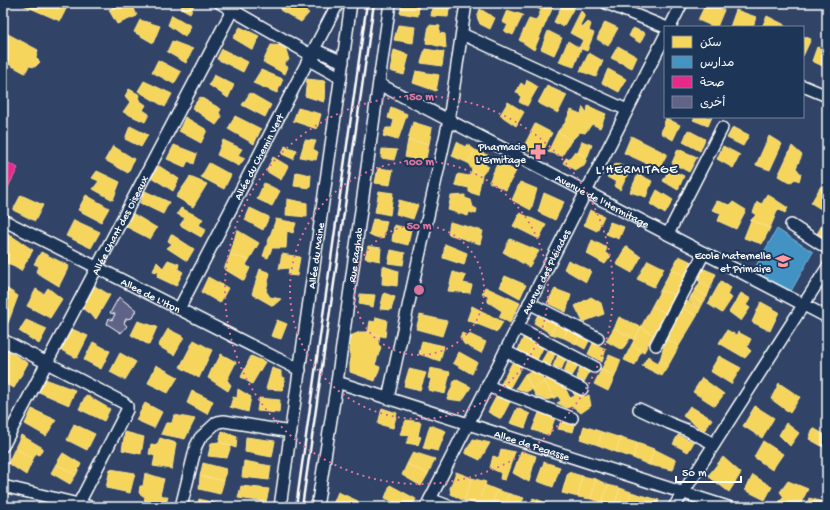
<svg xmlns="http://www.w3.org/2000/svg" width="830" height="510" font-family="'Gochi Hand','Playpen Sans Arabic',sans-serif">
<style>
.homes{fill:#f6d55c;stroke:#f9e28d}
.schools{fill:#4393c3;stroke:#7bb3d5}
.health{fill:#e7298a;stroke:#ee69ad}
.building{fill:#616488;stroke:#fff}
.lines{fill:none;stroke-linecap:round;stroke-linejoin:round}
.minor-casing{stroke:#fff;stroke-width:14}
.minor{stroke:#1d3557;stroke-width:11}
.rail{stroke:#fff;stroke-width:2.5}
.ring{fill:none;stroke:#da749d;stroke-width:2;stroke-dasharray:2 4}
.labels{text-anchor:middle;stroke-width:4;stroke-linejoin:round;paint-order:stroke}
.poi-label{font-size:11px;fill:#fff;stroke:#1d3557;text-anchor:end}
.street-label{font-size:11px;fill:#fff;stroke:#1d3557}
.quarter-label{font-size:13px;letter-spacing:1px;fill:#fff;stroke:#1d3557}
.centre{fill:#da749d;stroke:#1d3557;stroke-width:2}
.ring-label{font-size:12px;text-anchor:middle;font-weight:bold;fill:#da749d;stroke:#1d3557;stroke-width:4;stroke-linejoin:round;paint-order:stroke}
</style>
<rect width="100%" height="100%" fill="#314366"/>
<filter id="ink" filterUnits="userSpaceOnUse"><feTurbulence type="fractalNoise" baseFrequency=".025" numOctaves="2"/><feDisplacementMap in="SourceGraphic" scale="8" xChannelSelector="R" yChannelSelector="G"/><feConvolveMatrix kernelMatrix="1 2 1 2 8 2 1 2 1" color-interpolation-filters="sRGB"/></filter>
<g filter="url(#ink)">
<g class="homes">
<path d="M22,3H69L60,21L21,4Z"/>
<path d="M114,3H124V4L132,3L137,16L117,24L109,10L115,6Z"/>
<path d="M183,3H195L190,13L181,8Z"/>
<path d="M284,3H304L303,9L309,13L301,22L280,10Z"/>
<path d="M402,3H409L419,5L418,16L400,13Z"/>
<path d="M433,3H450L448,17L431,16Z"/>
<path d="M537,3H555L546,22L538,17L541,10L535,7Z"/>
<path d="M563,3H573L576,4L563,27L554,22Z"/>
<path d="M706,3L724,10L717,27H714L698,20Z"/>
<path d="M480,9L495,18L490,29L480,24L477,17Z"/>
<path d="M507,10L523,15L513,35L504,31L508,25L502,22Z"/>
<path d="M736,10L756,17L753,27H730Z"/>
<path d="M581,11L585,15L580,25L583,27L588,22L591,24L589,31L594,33L587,51L579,48L583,40L570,33Z"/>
<path d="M172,15L191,26L185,37L168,25Z"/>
<path d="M767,16L785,25L784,27H762Z"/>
<path d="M538,17L546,22L534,50L519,40L529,19L536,21Z"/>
<path d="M140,20L160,26L153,43L134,32Z"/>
<path d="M605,22L618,28L608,46L597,39Z"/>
<path d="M398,25L415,27L413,43L394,40Z"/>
<path d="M429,25L440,26L439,33L445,34L446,48L426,43Z"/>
<path d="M240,27L259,36L253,50L233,38Z"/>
<path d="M633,28L645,33L640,43L629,36Z"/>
<path d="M548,31L562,38L554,55L541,49Z"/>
<path d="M8,34L38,50L36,58L40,62L35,67L29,66L25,73L3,61V46Z"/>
<path d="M803,36L811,39L803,56Z"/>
<path d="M172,41L193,49L186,63L167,52Z"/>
<path d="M568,41L581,49L574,67L559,62Z"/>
<path d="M271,45L285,46L289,60L283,64L288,67L285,74L263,62Z"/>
<path d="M618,46L637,57L632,68L611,58Z"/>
<path d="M817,47L827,51V68L812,61Z"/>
<path d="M222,49L248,62L243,72L217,59Z"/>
<path d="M425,49L444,52L442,66L421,63Z"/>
<path d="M394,50L409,55L404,75L390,71Z"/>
<path d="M589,53L603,61L596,77L580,71Z"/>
<path d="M158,60L181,72L174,84L152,72Z"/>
<path d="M608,69L626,79L619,92L602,83Z"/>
<path d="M261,70L283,79L277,93L253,83Z"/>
<path d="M416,71L439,75L436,91L413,83Z"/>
<path d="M214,75L234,85L228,98L209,85Z"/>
<path d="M307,79L325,81L324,102L305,96Z"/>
<path d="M527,80L538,87L527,106L519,102L521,96L516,92L521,83L525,86Z"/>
<path d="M144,81L172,94L165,107L138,91Z"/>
<path d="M547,86L567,95L558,113L538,103Z"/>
<path d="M129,89L140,95L139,100L146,105L143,110L149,114L145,122L123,112L130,102L125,96Z"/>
<path d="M250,93L271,105L265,117L242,105Z"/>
<path d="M200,97L221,109L219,113L222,117L216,125L192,108Z"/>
<path d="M508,102L524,112L516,126L500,115Z"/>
<path d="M588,106L606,114L600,128L592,124L585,133L580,132L571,141L558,131L565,123L571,110L581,114L583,107L587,113Z"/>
<path d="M391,107L407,114L398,140L383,136L386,128H392L394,120L388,118Z"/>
<path d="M298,108L321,114L317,129L293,121Z"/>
<path d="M235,116L261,129L254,144L228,129Z"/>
<path d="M185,117L207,130L201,143L179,131Z"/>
<path d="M695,117H712L708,126L693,120Z"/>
<path d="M666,118L680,125L673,140L661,133Z"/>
<path d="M413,122L432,128L429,144L408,140Z"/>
<path d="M535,124L552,133L540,157L523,148Z"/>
<path d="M130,126L148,135L141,147L125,139Z"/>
<path d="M733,127L749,135L743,146L727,138Z"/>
<path d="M688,130L705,139L700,151L683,142Z"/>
<path d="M558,131L571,141L562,156L548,152Z"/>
<path d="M631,136L667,154L659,169L624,153Z"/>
<path d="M769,136L782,144L770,170L756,165Z"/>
<path d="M223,140L242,149L238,155L245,158L239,166L217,155Z"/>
<path d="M305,140L316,141L313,149L318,152L316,160L300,157Z"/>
<path d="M408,140L429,144L425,163L405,157Z"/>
<path d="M582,141L592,145L587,158L578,153Z"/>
<path d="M457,142L465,147L467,144L475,150L468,163L452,156Z"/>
<path d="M174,145L197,154L194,164L188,161L185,167L167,159Z"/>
<path d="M113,146L134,159L128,173L105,160Z"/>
<path d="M285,146L297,150L293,159L282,154Z"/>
<path d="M723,146L740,155L733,168L717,159Z"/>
<path d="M792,146L802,155L796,168L801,174L799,181L795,179L790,183L778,176Z"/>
<path d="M382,149L397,150L394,160L381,158Z"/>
<path d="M678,149L697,157L689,172L672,163Z"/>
<path d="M475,150L490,156L485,165L489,167L482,175L472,170L468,163Z"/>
<path d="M575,151L587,158L584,166L576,170L563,163L566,158L569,159Z"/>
<path d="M273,157L288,166L281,180L266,171Z"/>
<path d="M498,162L516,171L506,190L489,182Z"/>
<path d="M209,163L231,175L224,189L201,177Z"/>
<path d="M616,163L630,170L620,190L615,187L616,182L607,177Z"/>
<path d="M159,166L179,179L173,191L151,177Z"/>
<path d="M378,168L393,170L390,185L375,183Z"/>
<path d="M669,169L684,176L678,190L663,181Z"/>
<path d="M472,170L482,175L478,195L469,192V188L455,185L458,174L469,176Z"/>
<path d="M97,171L120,182L113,200L93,189L99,181L92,178Z"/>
<path d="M296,172L311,175L310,188L294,186Z"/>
<path d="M638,174L652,181L646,197L630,192Z"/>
<path d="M190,177L207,184L193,207L176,197Z"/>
<path d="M520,182L537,189L531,210L512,200Z"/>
<path d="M264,183L280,191L272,206L257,199Z"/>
<path d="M821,186L827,191V210L826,212L811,203Z"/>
<path d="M657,190L673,200L665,214L650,204Z"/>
<path d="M145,191L169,202L163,214L140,203Z"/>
<path d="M379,191L393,193L390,215L375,212Z"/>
<path d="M544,193L564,202L555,220L538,212Z"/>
<path d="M767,194L788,208L785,213L778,209L770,228L751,220L756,215L753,213L757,202L762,204Z"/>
<path d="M21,195L43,205L35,221L13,210Z"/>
<path d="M86,195L109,208L101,222L78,210Z"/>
<path d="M465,195V198L471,200L473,207L477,209L476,214L469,212L468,216L448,210L451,196Z"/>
<path d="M287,199L307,203V217L286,215Z"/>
<path d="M399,200L418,205L413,219L396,214Z"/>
<path d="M717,201L730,205L733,202L746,210L736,229L718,221L721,213L712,210Z"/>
<path d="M181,208L203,219L199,225L206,229L201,237L180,225L185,218L177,214Z"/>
<path d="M250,208L269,217L263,230L245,220Z"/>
<path d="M590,210L604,216L597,231L584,225Z"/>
<path d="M132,213L157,228L150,239L125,226Z"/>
<path d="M520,213L546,225L539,239L513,226Z"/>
<path d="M826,218L827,219V241L817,234Z"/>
<path d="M276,219L296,223L293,233L287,231L286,248H272L268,258L263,256Z"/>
<path d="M373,219L387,221L383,239L369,235Z"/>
<path d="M74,220L100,232L91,248L66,236Z"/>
<path d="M751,220L770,228L762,244L744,238Z"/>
<path d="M450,222L483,231L480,244L448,234Z"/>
<path d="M610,222L624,227L619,239L606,234Z"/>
<path d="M394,225L411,229L408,245L392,241Z"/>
<path d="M237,230L259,243L249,260L230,255Z"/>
<path d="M4,231L33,250L21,271L8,263L5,267L3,265Z"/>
<path d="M171,234L194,249L187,261L167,248L172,244L168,241Z"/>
<path d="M510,239L539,251L529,267L503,252Z"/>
<path d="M592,240L607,248L605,253L611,256L605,264L587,254Z"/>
<path d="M445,244L467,253L464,265L443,258Z"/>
<path d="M368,246L381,248L380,261L365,258Z"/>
<path d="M626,246L641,257L632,273L616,264Z"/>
<path d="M391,250L405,253L403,265L388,263Z"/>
<path d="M41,252L69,266L59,286L36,272L39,266L34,264Z"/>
<path d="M282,254L300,257L297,276L288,275L289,268L279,269Z"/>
<path d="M230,255L249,260L246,265L250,268L244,281L224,269Z"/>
<path d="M679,256L694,263L688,277L671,270Z"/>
<path d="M168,260L179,264L178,269L183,272L176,286L157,277L159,272L153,271L157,262L163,268Z"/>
<path d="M568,260L591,271L586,282L564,269Z"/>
<path d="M648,260L664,268L654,287L637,279Z"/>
<path d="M383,266L398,271L397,286L382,284Z"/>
<path d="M702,268L716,274L710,289L695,278Z"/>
<path d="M260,269L270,273L266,291L270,297L281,299L273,306L252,294Z"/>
<path d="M671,270L688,277L682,282L676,295L660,291Z"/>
<path d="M453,272L466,276L463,283L472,285L470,293L448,291Z"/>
<path d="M505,276L526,285L520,298L500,287Z"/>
<path d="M208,277L228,288L220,303L201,292Z"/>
<path d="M721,281L731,288L727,295L732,298L722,313L708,304Z"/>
<path d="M700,282L710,289L707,297L696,289Z"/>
<path d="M93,285L110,295L96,319L82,308Z"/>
<path d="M3,286L18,296L8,323L3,320Z"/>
<path d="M485,287L520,303L510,323L499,317L502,311L488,302V296L482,294Z"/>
<path d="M48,288L62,299L50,318L27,306L36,289L44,294Z"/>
<path d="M555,289L571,295L566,312L547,303Z"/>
<path d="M696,289L707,297L703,303L691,296Z"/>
<path d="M660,291L676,295L665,313L652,306Z"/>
<path d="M384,293L395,297L391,310L380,309Z"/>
<path d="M741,293L751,299L746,305L750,308L741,321L729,312Z"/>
<path d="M360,294L375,295L373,307L359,304Z"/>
<path d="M691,296L703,303L700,309L689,301Z"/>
<path d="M591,297L601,303L604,314L583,322L575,306Z"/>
<path d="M685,300L700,309L697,316L680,307Z"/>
<path d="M761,302L779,312L770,331L752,322Z"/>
<path d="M472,306L503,322L497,332L467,320Z"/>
<path d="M652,306L665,313L653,335L641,327Z"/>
<path d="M680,307L697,316L679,346L666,339L663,334Z"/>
<path d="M539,312L548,316L542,328L534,323Z"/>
<path d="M420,315L447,321L442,336L416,329Z"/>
<path d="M548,316L556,322L551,334L542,328Z"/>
<path d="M376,317L387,320L385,337L368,332L370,321L375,322Z"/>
<path d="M619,317L641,327L634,340L614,328Z"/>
<path d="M26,320L47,329L39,344L19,331Z"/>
<path d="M277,320L287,324L281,339L271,336Z"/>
<path d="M138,321L157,327L149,345L131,335Z"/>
<path d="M556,322L569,327L564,338L551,334Z"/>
<path d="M569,327L580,334L576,344L564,338Z"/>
<path d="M641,327L653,335L644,352L641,351L632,344Z"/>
<path d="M614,328L631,337L622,350L606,341Z"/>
<path d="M72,329L88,336L77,358L61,350Z"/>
<path d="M168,329L184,337L174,355L158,346Z"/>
<path d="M727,330L736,335L738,332L751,339L747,347L751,351L745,358L719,343Z"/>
<path d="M360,332H368L380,336L378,344L381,347L375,365L380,367L375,381L350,372V336Z"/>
<path d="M462,333L468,336L469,334L486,342L481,353L464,344L460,337Z"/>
<path d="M580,334L590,339L585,349L576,344Z"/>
<path d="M524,336L535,342L528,356L518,350Z"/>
<path d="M666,339L679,346L668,366L660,360Z"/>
<path d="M194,340L212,350L199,378L180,367Z"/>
<path d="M422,341L444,346L440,361L419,354Z"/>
<path d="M93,342L110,351L101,369L84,360Z"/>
<path d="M535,342L543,348L537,360L528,356Z"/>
<path d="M593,343L606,349L602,362L588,354Z"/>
<path d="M632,344L641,351L635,365L624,360Z"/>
<path d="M7,350L28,363L14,388L3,383V357Z"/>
<path d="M548,350L555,354L550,366L541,362Z"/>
<path d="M459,352L477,362L472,374L453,363Z"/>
<path d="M120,353L136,362L125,380L110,372Z"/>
<path d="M221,354L236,362L227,380L231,385L228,391L208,378L214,364H216Z"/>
<path d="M558,355L566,359L561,370L553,366Z"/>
<path d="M609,355L621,360L615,376L601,370Z"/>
<path d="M251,356L265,362L252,384L241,377Z"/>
<path d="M648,356L658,364L660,360L668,366L662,376L642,366Z"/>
<path d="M719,356L741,368L731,384L710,371Z"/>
<path d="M513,361L522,366L508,391L500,386Z"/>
<path d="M568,361L579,365L572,376L564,372Z"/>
<path d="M156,365L178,377L168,393L148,383Z"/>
<path d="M580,367L590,371L584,382L577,378Z"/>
<path d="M272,368L281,371V376L285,378L283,390L266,389Z"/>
<path d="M430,368L450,372L445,394L428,390L431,379L428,378Z"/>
<path d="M409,369L426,373L420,390L404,386Z"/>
<path d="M535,369L545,382L532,389L525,374Z"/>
<path d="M601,370L615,376L608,391L594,384Z"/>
<path d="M525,374L532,389L526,392L516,388Z"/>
<path d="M551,376L556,384L562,381L570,398L575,396L571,389L575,386L584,397L589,395L591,406L581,413L572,406L567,408L557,403L561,401L558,396L554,398L543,380Z"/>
<path d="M702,378L724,394L715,406L693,392Z"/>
<path d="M45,379L75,390L69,405L39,392Z"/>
<path d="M455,379L471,387L462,401L447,399Z"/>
<path d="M545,382L554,398L546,400L536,396L532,389Z"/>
<path d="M779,383L800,397L790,413L771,399Z"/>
<path d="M238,389L251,397L248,412L230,407L233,397L237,398Z"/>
<path d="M192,391L213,401L207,414L187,403Z"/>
<path d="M86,395L110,409L104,421L79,409Z"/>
<path d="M496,397L510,402L501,419L488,412Z"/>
<path d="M259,398L280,400L279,413L257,411Z"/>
<path d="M145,403L162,412L154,428L136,420Z"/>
<path d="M690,406L712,419L704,431L683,416Z"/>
<path d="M755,406L774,418L762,438L743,426Z"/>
<path d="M382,408L397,413L393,428L378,424Z"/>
<path d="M517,408L530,414L525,428L510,423Z"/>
<path d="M32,409L56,420L46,436L25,424Z"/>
<path d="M539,413L555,418L549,435L532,430Z"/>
<path d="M174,415L195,419L185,439L161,434L166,423H172Z"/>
<path d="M562,418L576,421L573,432L558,429Z"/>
<path d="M406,420L421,422L418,436L421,437L418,445L406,443L410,436L400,434Z"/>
<path d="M786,423L799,433L790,446L779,435Z"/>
<path d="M74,424L95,434L87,450L67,440Z"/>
<path d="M430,425L446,431L438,451L423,448Z"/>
<path d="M584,426L602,432L598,445L580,439Z"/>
<path d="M813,428L827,436V449L809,439Z"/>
<path d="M222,431L237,436L236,448L219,442Z"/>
<path d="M125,432L144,437L141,454L122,450Z"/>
<path d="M602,432L621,438L616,452L598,445Z"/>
<path d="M21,435L43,448L39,455L36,453L33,459L15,448Z"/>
<path d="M678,435L694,442L688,452L673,444Z"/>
<path d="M246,437L275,441L272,457L245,452Z"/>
<path d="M160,438L176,443L172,469L153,466L155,456L149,454L151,444L157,445Z"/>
<path d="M621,438L637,443L633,458L616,452Z"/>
<path d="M473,439L490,443L480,460L465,453Z"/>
<path d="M763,441L783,454L772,470L754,457Z"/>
<path d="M219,442L231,446L227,458L208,456L211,443Z"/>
<path d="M637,443L654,449L649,465L633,458Z"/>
<path d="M15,448L33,459L26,475L8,463Z"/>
<path d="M501,449L515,452L505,480L500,479L501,473L490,468L493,456L499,458Z"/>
<path d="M654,449L676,460L673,470L649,465Z"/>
<path d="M521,451L536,456L529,482L513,473Z"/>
<path d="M413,452L435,459L428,474L407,464Z"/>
<path d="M63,453L81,464L76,475L56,464Z"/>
<path d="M723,457L741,473L729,492L708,476Z"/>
<path d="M244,461L271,466L269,480L242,477Z"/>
<path d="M544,462L560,467L553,487L537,481Z"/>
<path d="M203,463L226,469L224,481L200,476Z"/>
<path d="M56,464L76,475L70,484L51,473Z"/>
<path d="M407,464L428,474L421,486L402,475Z"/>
<path d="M110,469L135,473L130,493L106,488Z"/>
<path d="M456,472L472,478L464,501L451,494L450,488Z"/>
<path d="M568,472L582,476L578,497L562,493Z"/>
<path d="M145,473L164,479L160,495L168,497L165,507H159L144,501L145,497L139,493L140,486H143Z"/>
<path d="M753,475L772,487L765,500L745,490Z"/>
<path d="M200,476L224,481L220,494L199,489Z"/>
<path d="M582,476L596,479L591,499L578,497Z"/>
<path d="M472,478L486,482L478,504L464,501Z"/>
<path d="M596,479L608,485L602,502L591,499Z"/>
<path d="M788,481L808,489L799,507H790L779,502L784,497L780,492Z"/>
<path d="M390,485L416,499L412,507H403L385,498Z"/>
<path d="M485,485L497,490L491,507L478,504Z"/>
<path d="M608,485L620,488L614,507H611L602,502Z"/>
<path d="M241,486L269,489L266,502L238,498Z"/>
<path d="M620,488L631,492L628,507H614Z"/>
<path d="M497,490L510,494L504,507H491Z"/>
<path d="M338,492L358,501L355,507H340L333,504Z"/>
<path d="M631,492L648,497L643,507H628Z"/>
<path d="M510,494L524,498L519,507H504Z"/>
<path d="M648,497L659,500L656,507H643Z"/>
<path d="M533,498L549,504L548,507H529Z"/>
<path d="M809,498L827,503V507H806Z"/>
<path d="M199,499L226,506V507H197Z"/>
</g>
<path class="schools" d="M777,229L813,252L790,293L753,271Z"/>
<path class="health" d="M3,160L18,168L3,197Z"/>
<path class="building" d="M119,297L136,310L132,318L126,319L124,323L127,326L121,333L107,324L109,318L112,320L115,314L110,313Z"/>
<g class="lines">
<defs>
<g id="minor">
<path d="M220,3L311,55L316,64L341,78"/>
<path d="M606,3L665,27"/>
<path d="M670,27L682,3"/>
<path d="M462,34L627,110"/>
<path d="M311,55L320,52L343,62"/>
<path id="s1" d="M379,84L827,317"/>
<path d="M803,86L827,96"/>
<path id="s2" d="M3,220L300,370"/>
<path d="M791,225L827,248"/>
<path d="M668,234L722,128"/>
<path d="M529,303L598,338"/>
<path id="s3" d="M179,309L338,3"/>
<path d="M517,327L594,367"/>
<path d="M3,340L124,403L127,406V410L77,507"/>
<path d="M656,345L704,253"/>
<path d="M505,351L582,389"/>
<path id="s4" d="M337,382L728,507"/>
<path d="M487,386L572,418"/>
<path d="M388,398L449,120L466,3"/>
<path d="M639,409L669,423L689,431L714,444"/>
<path id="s5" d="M3,446L236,3"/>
<path d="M3,486L91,507"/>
<path d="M430,499L451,507"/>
<path d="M181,507L196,446L200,438L216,423L218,422L224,421L291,432"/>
<path id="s6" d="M280,507L351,3"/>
<path id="s7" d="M317,507L337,382L390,3"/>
<path id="s8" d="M426,507L665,36"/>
<path d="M674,507L827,268"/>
</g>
</defs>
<use href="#minor" class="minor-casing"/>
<use href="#minor" class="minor"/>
<g class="rail">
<path d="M296,507L367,3"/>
<path d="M302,507L374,3"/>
</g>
</g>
</g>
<g class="ring">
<circle cx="419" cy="290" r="65"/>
<circle cx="419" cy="290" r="129"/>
<circle cx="419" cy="290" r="194"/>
</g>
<defs>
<symbol id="pharmacy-bare" viewBox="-9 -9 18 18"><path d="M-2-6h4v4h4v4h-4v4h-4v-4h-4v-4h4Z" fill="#ff9aa2" stroke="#1d3557" stroke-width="2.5" paint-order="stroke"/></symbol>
<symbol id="school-bare" viewBox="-9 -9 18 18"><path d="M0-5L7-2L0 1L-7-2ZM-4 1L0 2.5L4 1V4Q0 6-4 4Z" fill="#ff9aa2" stroke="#1d3557" stroke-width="2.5" paint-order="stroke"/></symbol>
</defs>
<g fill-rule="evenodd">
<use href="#pharmacy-bare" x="527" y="141" width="22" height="22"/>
<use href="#school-bare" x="772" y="250" width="22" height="22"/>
</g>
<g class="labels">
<g class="poi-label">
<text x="526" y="150">Pharmacie<tspan x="526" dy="13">L'Ermitage</tspan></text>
<text x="771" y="259">Ecole Maternelle<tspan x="771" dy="13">et Primaire</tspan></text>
</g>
<g class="street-label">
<text dy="4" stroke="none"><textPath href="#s3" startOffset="172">Allée du Chemin Vert</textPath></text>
<text dy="4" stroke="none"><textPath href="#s1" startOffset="252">Avenue de l'Hermitage</textPath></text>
<text dy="4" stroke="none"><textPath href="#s5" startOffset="250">Allée Chant des Oiseaux</textPath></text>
<text dy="4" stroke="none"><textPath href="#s6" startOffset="254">Allée du Maine</textPath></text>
<text dy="4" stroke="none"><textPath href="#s7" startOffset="255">Rue Raghab</textPath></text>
<text dy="4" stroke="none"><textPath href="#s8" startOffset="264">Avenue des Pléiades</textPath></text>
<text dy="4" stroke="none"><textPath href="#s2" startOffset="166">Allee de L'Iton</textPath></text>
<text dy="4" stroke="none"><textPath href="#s4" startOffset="205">Allee de Pegasse</textPath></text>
</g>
<g class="quarter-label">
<text x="637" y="173">L'HERMITAGE</text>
</g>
</g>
<circle cx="419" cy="290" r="6" class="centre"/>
<g class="ring-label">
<text x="419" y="100">150 m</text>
<text x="419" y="165">100 m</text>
<text x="419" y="229">50 m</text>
</g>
<rect width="830" height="510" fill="none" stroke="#1d3557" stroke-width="16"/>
<rect x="8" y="8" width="814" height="494" fill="none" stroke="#fff" stroke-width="1.5" filter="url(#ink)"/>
<rect x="664" y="26" width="140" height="92" fill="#1d3557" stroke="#77869a"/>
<rect x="672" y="36" width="20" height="12" fill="#f6d55c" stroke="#77869a"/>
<text x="700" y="46" font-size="12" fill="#ffffff">سكن</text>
<rect x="672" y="56" width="20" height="12" fill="#4393c3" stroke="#77869a"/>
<text x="700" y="66" font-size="12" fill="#ffffff">مدارس</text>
<rect x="672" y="76" width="20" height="12" fill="#e7298a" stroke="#77869a"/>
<text x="700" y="86" font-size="12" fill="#ffffff">صحة</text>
<rect x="672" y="96" width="20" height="12" fill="#616488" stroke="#77869a"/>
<text x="700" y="106" font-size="12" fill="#ffffff">أخرى</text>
<path d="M676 476v6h65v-6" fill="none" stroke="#ffffff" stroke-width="2"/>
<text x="682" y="476" font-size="12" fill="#ffffff" stroke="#1d3557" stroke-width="3" paint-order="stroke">50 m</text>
</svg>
